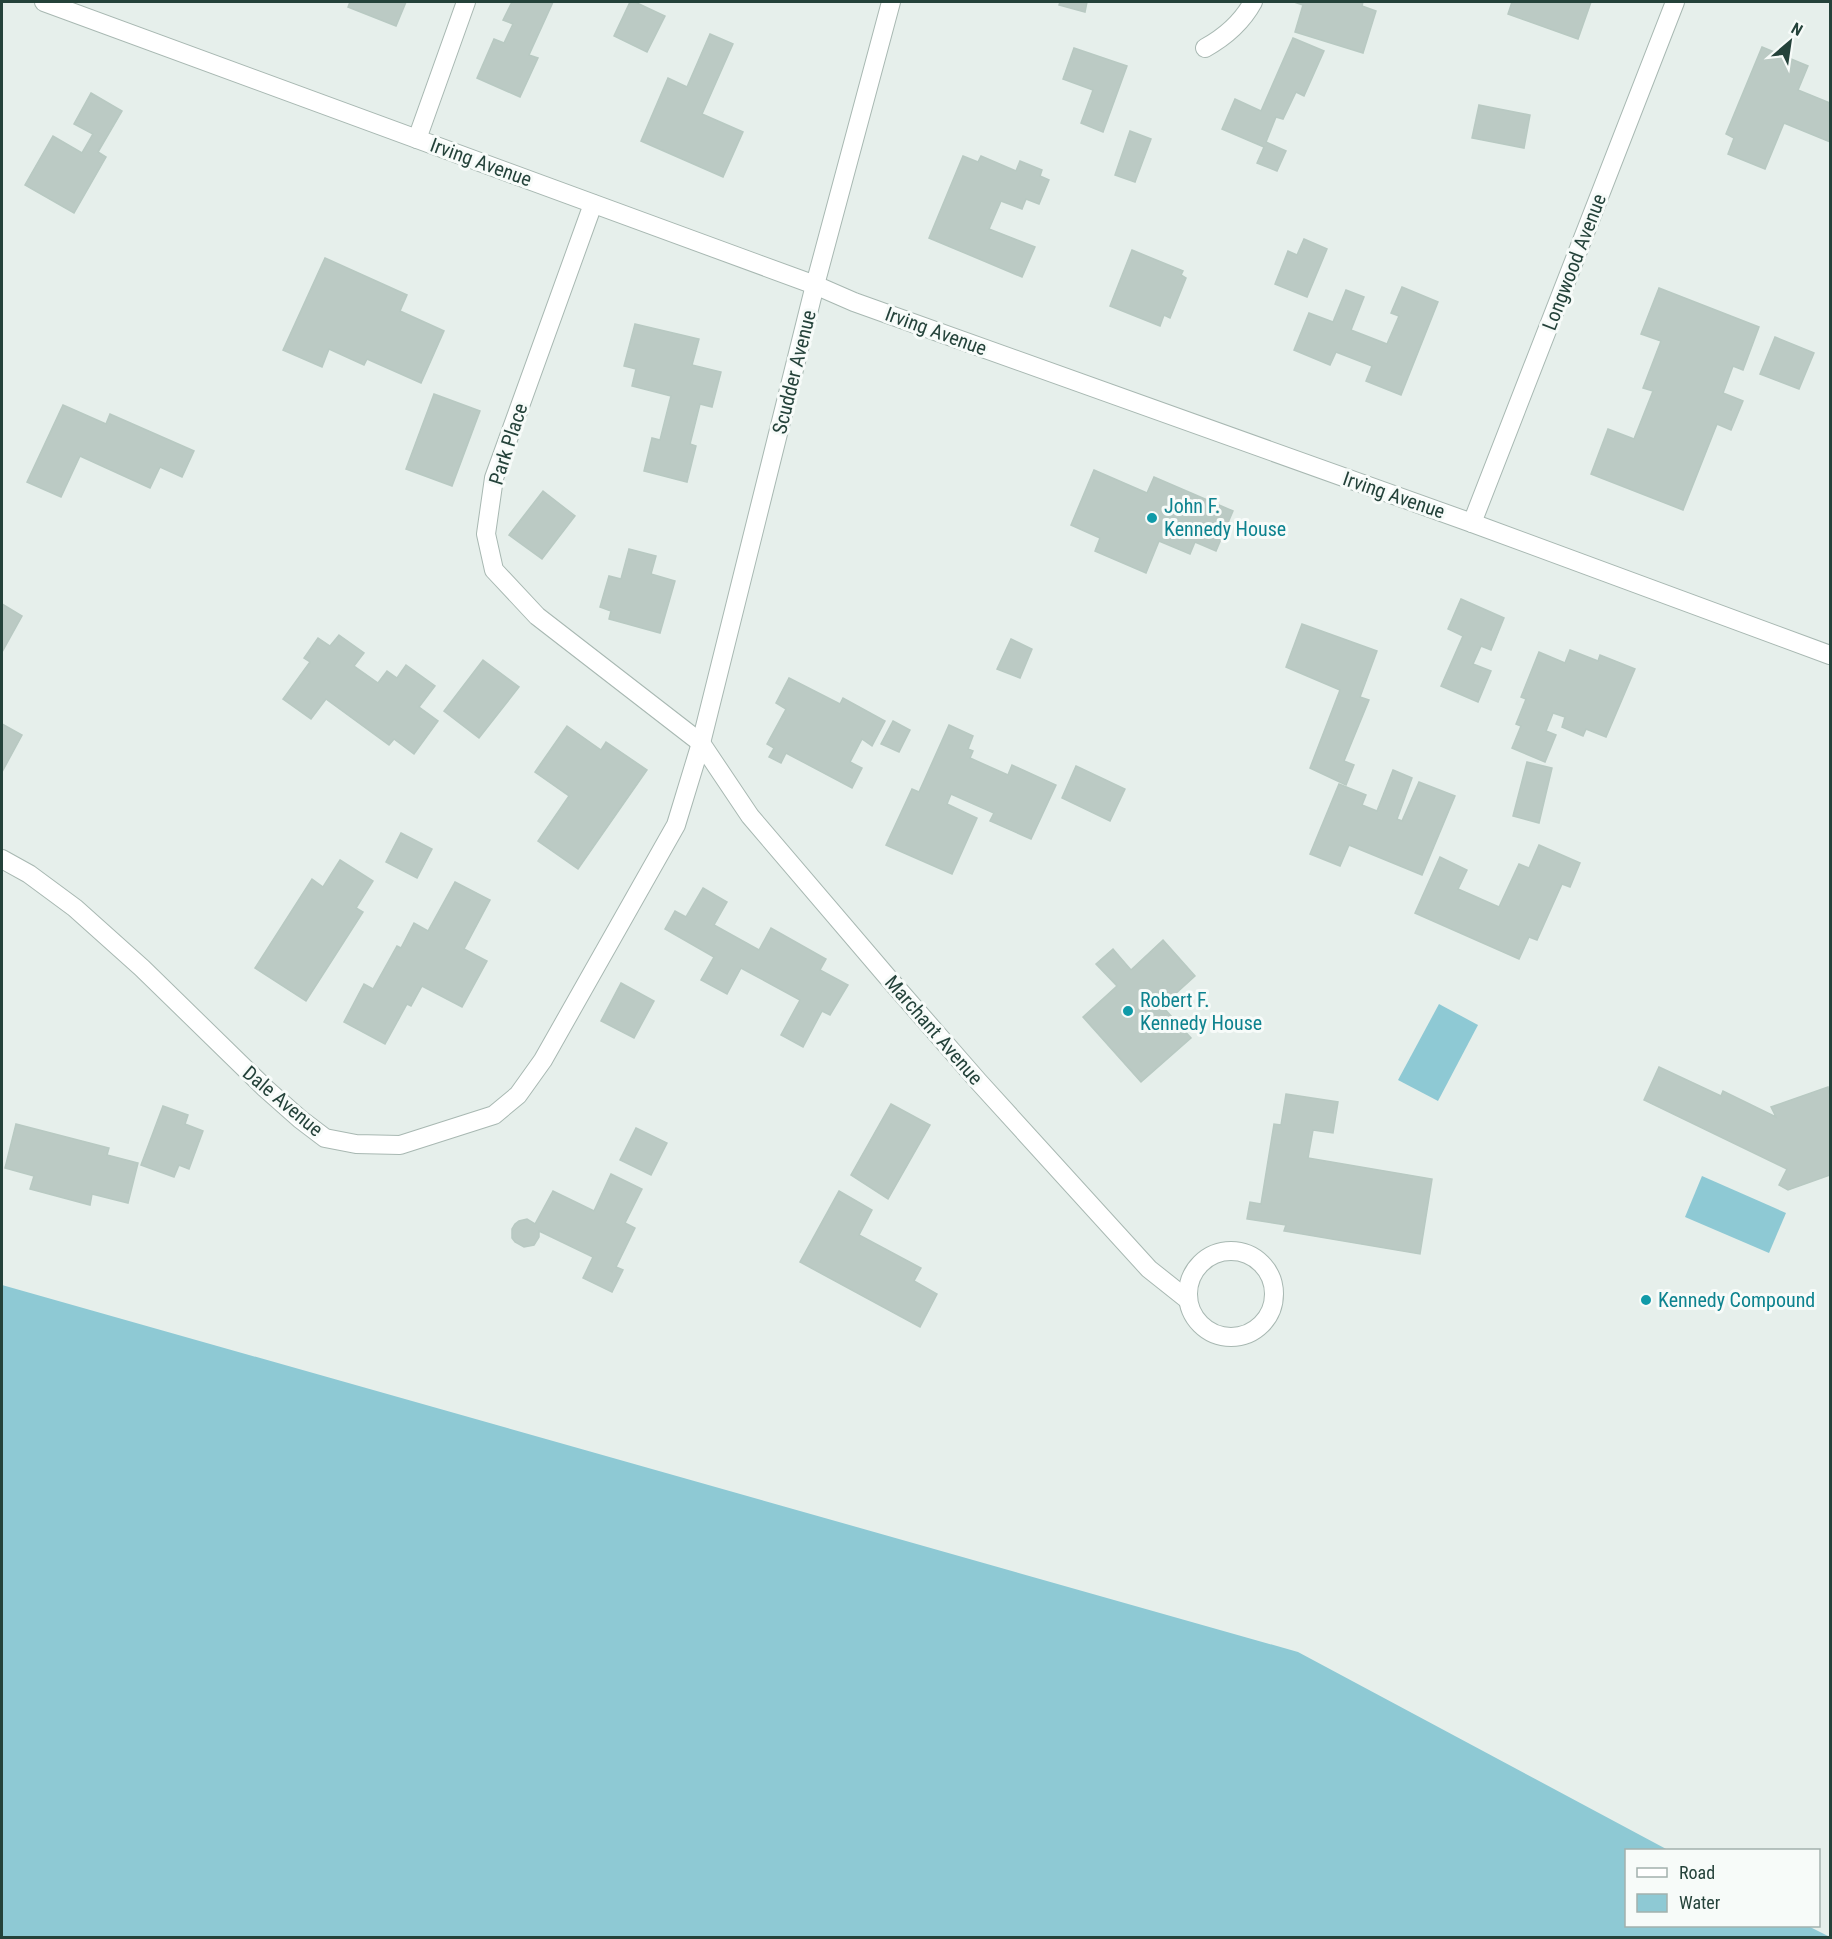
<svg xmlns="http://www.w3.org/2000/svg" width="1832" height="1939" font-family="'Roboto Condensed',sans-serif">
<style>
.water{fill:#8ec9d4}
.building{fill:#bbcac4;stroke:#b8c9c2;stroke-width:1.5}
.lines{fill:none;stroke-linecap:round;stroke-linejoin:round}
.minor-casing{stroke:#a8b8b2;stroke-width:20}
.minor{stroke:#fff;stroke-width:18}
.culture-dot{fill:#0f9aa8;stroke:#f7fbf9;stroke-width:2}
.labels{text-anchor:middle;stroke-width:6;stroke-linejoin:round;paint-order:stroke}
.street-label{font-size:20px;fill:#24423a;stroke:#f7fbf9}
.culture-label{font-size:20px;fill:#0d838f;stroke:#f7fbf9;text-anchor:start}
</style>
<rect width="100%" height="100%" fill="#e6efeb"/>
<g class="water">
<path d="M1439,1004L1478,1025L1438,1101L1398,1080Z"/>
<path d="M1702,1176L1786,1213L1769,1253L1685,1217Z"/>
<path d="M2,1285L1298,1652L1668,1850H1626V1926H1808L1830,1937H2Z"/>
</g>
<g class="building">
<path d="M350,2H406L396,26L348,7Z"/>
<path d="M512,2H553L529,55L538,58L520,97L477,78L494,39L504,43L513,24L503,20Z"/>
<path d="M630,2H635L665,16L647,52L614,36Z"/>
<path d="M1060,2H1087L1085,12L1059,5Z"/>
<path d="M1294,2H1363L1362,6L1376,11L1363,53L1295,32L1303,5Z"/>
<path d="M1512,2H1591L1578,39L1508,14Z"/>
<path d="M710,34L733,44L702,114L743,132L723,177L641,141L668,78L687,87Z"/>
<path d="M1293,38L1324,51L1304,96L1296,92L1283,119L1276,117L1266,142L1286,151L1277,171L1257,163L1264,147L1222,129L1235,99L1261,111Z"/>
<path d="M1762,47L1808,66L1798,90L1830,103V142L1784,123L1765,169L1728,154L1734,138L1726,134Z"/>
<path d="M1074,48L1127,66L1103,132L1081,123L1093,90L1063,79Z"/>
<path d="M91,93L122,111L98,152L106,157L74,213L25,185L53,136L82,153L93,134L74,124Z"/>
<path d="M1479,105L1530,115L1524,148L1472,138Z"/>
<path d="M1130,131L1151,139L1135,182L1115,175Z"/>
<path d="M963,156L978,162L981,156L1016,171L1020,161L1042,170L1040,176L1049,180L1039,204L1026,199L1022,209L1001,201L989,229L1035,247L1022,277L929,238Z"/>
<path d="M1304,239L1327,249L1307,297L1275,284L1288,251L1297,255Z"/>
<path d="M1132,250L1183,271L1181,275L1186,278L1170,318L1164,315L1160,326L1110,306Z"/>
<path d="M325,258L407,295L400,311L444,331L421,383L367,359L364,365L329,349L322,367L283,350Z"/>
<path d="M1402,287L1438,302L1401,395L1366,381L1372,366L1336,352L1330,365L1294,350L1309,313L1333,322L1346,290L1364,297L1351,330L1387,344L1399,316L1391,313Z"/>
<path d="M1659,288L1759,327L1743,370L1733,366L1723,393L1743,401L1731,430L1717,424L1683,510L1591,474L1608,429L1634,439L1653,391L1643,388L1661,341L1641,334Z"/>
<path d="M635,324L699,339L692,365L721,372L712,407L700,404L690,444L696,446L687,482L644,471L652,438L660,440L671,396L632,386L636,369L624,366Z"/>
<path d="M1775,337L1814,353L1799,389L1760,374Z"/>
<path d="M434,394L480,411L452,486L406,469Z"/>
<path d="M63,405L106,424L110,414L194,451L182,477L160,467L150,488L80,456L61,497L27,482Z"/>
<path d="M1094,470L1147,493L1154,477L1233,511L1216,551L1195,542L1190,554L1159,541L1146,573L1095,551L1100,538L1071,525Z"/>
<path d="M543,491L575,516L542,559L509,535Z"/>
<path d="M629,549L656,556L651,574L675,581L660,633L609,619L611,611L600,607L609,576L621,579Z"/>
<path d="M1461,599L1504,618L1491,650L1481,646L1473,664L1491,671L1478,702L1441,686L1463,636L1448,629Z"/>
<path d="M2,604L22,616L2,652Z"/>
<path d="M1302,624L1377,651L1360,697L1369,700L1344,761L1354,765L1346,785L1310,768L1340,690L1286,667Z"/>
<path d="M339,635L364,653L354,666L378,683L387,671L397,678L406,665L435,686L419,707L438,721L414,754L394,739L389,745L326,699L311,719L283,699L310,662L304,658L318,638L330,646Z"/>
<path d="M1011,639L1032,649L1020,678L997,669Z"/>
<path d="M1570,650L1598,661L1600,655L1635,669L1606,737L1586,729L1583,736L1562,727L1565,717L1553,713L1546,731L1556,735L1545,762L1512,748L1521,726L1516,724L1526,699L1521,697L1539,652L1565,663Z"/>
<path d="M483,660L519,687L479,738L444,711Z"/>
<path d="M789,678L840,704L843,698L885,721L872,746L862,739L850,762L862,768L852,788L786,753L781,763L769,757L774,748L767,744L786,709L776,703Z"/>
<path d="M893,721L910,730L899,752L881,744Z"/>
<path d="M2,724L22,735L2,772Z"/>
<path d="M949,725L973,736L968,749L973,751L970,758L1008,775L1012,765L1056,785L1031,839L990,821L994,813L951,794L947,804L977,818L952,874L886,845L912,789L919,792Z"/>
<path d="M567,726L601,750L606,742L647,770L578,869L538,841L569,796L535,772Z"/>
<path d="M1527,762L1552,768L1539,823L1513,816Z"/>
<path d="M1076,766L1125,789L1110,821L1062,798Z"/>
<path d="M1393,770L1412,778L1397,819L1402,821L1419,782L1455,796L1422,875L1349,845L1340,866L1310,854L1339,784L1366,795L1362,805L1377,811Z"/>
<path d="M401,833L432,849L417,878L386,862Z"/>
<path d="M1539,845L1580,863L1570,887L1562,884L1537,940L1529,937L1519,959L1415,913L1440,857L1467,870L1458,889L1499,907L1519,864L1529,868Z"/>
<path d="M340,860L373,881L356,908L363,912L306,1001L255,968L312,879L323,887Z"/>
<path d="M455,882L490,900L464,949L487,961L462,1007L422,986L411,1006L407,1004L385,1044L344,1022L364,984L373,989L397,946L401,948L414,923L428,931Z"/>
<path d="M703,888L727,902L714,925L759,950L771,928L826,959L820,970L848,985L830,1015L822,1011L803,1047L781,1035L800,1000L741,968L727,994L701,980L714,957L665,929L675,911L686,917Z"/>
<path d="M1163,940L1195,976L1162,1006L1191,1038L1141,1082L1083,1017L1117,986L1096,964L1113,949L1131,970Z"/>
<path d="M621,983L654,1001L634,1038L601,1021Z"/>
<path d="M1659,1067L1721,1096L1723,1091L1776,1117L1771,1107L1828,1087L1830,1096V1175L1788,1190L1779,1185L1787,1169L1644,1100Z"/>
<path d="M1286,1094L1338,1102L1333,1133L1313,1130L1308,1158L1432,1179L1420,1254L1284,1231L1286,1225L1247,1219L1250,1202L1261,1204L1274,1124L1281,1125Z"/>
<path d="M891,1104L930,1125L888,1199L851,1175Z"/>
<path d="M163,1106L188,1115L185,1124L203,1131L189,1169L179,1165L174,1177L141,1165Z"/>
<path d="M16,1124L109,1148L107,1155L138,1163L128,1203L92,1194L90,1205L30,1189L34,1176L5,1168Z"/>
<path d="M636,1128L667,1143L651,1175L620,1160Z"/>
<path d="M611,1174L642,1189L625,1223L635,1228L616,1267L623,1270L612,1292L583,1278L593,1257L539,1231V1237L534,1245L524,1247L515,1242L512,1238V1229L515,1224L519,1221L527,1219L535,1224L553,1191L594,1211Z"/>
<path d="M839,1191L872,1210L859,1235L921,1268L914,1281L937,1294L920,1327L800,1262Z"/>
</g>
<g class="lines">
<defs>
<g id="minor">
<path d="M44,2L815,285L854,302L1472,523L1830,655"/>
<path d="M1205,48C1225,37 1242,22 1253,2"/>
<path d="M417,139L466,2"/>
<path d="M593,204L494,478L486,534L494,570L537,616L701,743L750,816L890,980L978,1081L1149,1269L1188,1300"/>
<path d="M1472,523L1675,2"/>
<path d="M2,859L29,874L75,908L142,968L265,1088L300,1119L325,1138L356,1144L400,1145L494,1115L518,1095L543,1060L676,825L701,743L815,285L891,2"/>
<circle cx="1231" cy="1294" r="43"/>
</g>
</defs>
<use href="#minor" class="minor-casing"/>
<use href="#minor" class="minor"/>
</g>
<g class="culture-dot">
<circle cx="1152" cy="518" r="6"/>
<circle cx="1128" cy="1011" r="6"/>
<circle cx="1646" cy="1300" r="6"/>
</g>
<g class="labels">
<g class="street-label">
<text transform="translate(481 162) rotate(20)" y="7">Irving Avenue</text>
<text transform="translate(1574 262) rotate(-69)" y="7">Longwood Avenue</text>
<text transform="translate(936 331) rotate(20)" y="7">Irving Avenue</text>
<text transform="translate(794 372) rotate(-76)" y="7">Scudder Avenue</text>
<text transform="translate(508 444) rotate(-72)" y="7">Park Place</text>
<text transform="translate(1394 495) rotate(19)" y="7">Irving Avenue</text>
<text transform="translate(934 1030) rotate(49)" y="7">Marchant Avenue</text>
<text transform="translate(283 1101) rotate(40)" y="7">Dale Avenue</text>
</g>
<g class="culture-label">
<text x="1164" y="513">John F.<tspan x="1164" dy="23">Kennedy House</tspan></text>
<text x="1140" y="1007">Robert F.<tspan x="1140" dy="23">Kennedy House</tspan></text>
<text x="1658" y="1307">Kennedy Compound</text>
</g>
</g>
<rect width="1832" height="1939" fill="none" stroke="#24423a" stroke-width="6"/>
<rect x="1625" y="1849" width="195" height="78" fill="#f7fbf9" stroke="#a3b1ad" stroke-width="1.5"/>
<rect x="1637" y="1868" width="30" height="9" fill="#ffffff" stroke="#a3b1ad" stroke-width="1.5"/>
<text x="1679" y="1879" font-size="18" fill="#24423a">Road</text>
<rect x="1637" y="1894" width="30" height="18" fill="#8ec9d4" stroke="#a3b1ad" stroke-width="1.5"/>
<text x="1679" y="1909" font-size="18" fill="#24423a">Water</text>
<g transform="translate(1790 42) rotate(29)" stroke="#f7fbf9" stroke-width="4.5" paint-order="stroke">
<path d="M0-4.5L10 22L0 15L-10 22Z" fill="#24423a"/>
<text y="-9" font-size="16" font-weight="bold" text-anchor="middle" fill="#24423a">N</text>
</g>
</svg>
